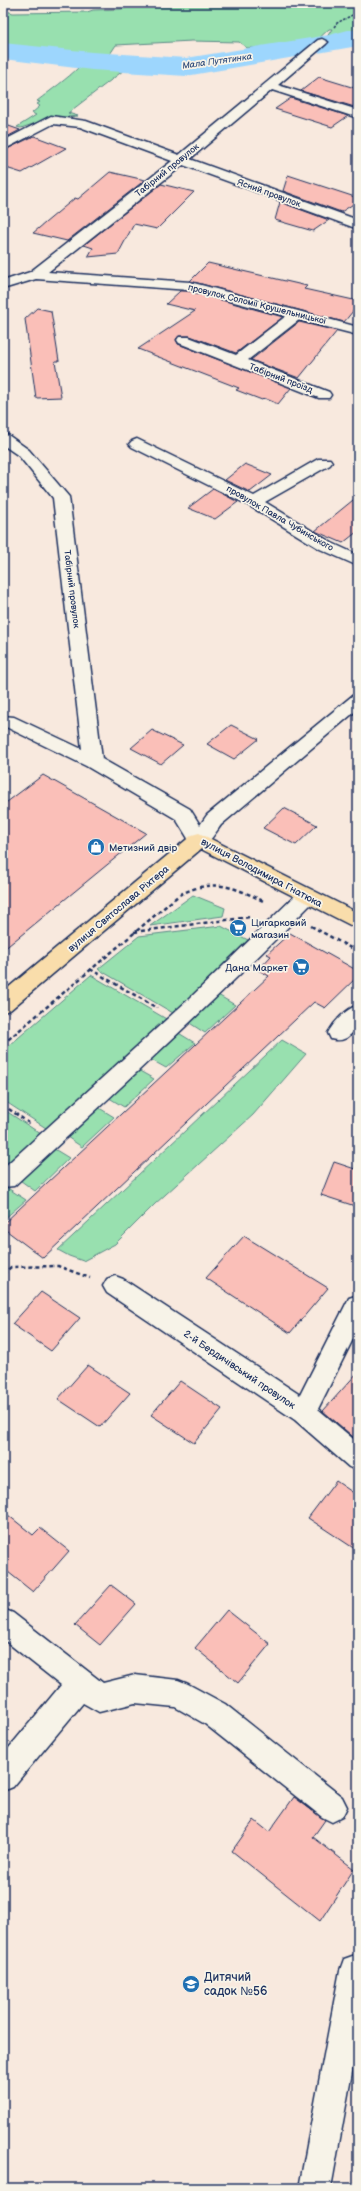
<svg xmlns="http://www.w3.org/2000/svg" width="361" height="2191" font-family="'Balsamiq Sans',sans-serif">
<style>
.green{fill:#98e0af;stroke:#5a8886}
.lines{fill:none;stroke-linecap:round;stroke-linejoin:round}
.river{fill:#9dd6fd;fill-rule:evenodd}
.building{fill:#fabfb8;stroke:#1b2f5e}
.minor-casing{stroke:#1b2f5e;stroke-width:3}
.major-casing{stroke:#1b2f5e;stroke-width:3}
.path-far1{stroke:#1b2f5e;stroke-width:1.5;stroke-dasharray:2.5 1.5;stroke-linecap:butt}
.path{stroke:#1b2f5e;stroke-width:2.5;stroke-dasharray:4 3;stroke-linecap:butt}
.minor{fill:#f7f3e8;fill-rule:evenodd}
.major{fill:#f9ddab;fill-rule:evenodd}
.labels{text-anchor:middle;stroke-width:3.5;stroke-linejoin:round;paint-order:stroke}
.far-water-label{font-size:9px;font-style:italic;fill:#35507e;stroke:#f7f3e8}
.far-street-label{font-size:9px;fill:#1b2f5e;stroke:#f7f3e8}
.poi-label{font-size:10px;fill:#1b2f5e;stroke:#f7f3e8;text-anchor:start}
.street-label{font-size:10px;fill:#1b2f5e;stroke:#f7f3e8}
.near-poi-label{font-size:12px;fill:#1b2f5e;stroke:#f7f3e8;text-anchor:start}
</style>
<rect width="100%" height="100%" fill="#f8e9de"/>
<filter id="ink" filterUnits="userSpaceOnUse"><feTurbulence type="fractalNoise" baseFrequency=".025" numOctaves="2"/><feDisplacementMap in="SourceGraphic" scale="8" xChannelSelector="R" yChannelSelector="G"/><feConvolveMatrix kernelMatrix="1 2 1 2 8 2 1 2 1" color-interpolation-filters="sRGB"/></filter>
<g filter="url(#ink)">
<g class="green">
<path d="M145,3H358V34L325,40L332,29H329L316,41L282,46L247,48L239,42L192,41L116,45L108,57L124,59L119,66L128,67L68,113L78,116L48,119L21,128L17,127L36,115L32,113L40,106L37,104L40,102L37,101C51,90 67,79 79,67L86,68L92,63H97L100,59L56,52L3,48V10L13,13L87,12L93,10L121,9Z"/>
<path d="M193,895L225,908L223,916L150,926Z"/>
<path d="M221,926L250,941L173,1013L98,969L139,936Z"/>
<path d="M91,975L168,1020L49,1130L3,1100V1051Z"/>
<path d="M218,995L235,1005L205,1033L188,1022Z"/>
<path d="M177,1032L195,1043L166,1068L148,1058Z"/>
<path d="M282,1040L306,1054L253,1115L155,1204L115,1244L83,1261L69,1256L58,1250Z"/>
<path d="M136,1069L154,1079L124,1107L106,1096Z"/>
<path d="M96,1106L114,1117L82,1147L64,1135Z"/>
<path d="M3,1109L44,1136L3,1169Z"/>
<path d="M51,1147L69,1158L35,1191L17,1178Z"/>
<path d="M3,1185L26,1200L3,1220Z"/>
</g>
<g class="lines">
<path class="river" d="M348,30H358V46L186,76L92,70L3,59V43L92,52L186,58L329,35Z"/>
</g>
<g class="building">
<path d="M319,77L358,89V108L301,91Z"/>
<path d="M291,98L348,116L332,127L275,109Z"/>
<path d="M3,124L20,130L3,139Z"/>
<path d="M34,136L66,148L22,173L3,167V151Z"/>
<path d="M110,172L145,180L67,241L33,233L75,198L78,199Z"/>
<path d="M288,175L358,198V201L341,212L283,191Z"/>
<path d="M161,184L194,192L157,229L134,224L118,254L88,257L93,248L84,245Z"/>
<path d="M280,202L329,220L313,231L275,220Z"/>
<path d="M208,263L307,286L304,289L358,301V305L344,322L190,281Z"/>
<path d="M180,291H189L283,317L236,353L190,336H179L176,339L178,344L291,388L278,404L264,398L262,400L236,390L239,388L138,349L195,311L166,304Z"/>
<path d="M37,308L51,311L59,361H55L61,397L36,398L25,319Z"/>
<path d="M299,322L337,331L299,378L251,360Z"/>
<path d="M245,464L272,475L250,492L225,480Z"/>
<path d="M213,489L238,502L215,519L188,508Z"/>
<path d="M358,496V531L343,543L315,531Z"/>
<path d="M231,725L259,739L234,759L207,744Z"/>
<path d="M152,730L183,745L161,764L131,748Z"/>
<path d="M43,775L146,833L3,950V805Z"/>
<path d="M284,808L317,825L296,845L263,828Z"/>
<path d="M290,933L358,971V976L325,1008L314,1002L43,1258L3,1228V1224L269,976L258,970L271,956L267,954Z"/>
<path d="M334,1162L358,1170V1207L321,1195Z"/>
<path d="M244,1236L328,1288L290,1333L206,1278Z"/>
<path d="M41,1292L80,1318L51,1351L12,1324Z"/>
<path d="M88,1365L130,1393L100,1427L58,1399Z"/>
<path d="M358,1372V1441L323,1411Z"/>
<path d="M180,1381L222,1409L194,1443L151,1415Z"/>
<path d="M336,1481L358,1496V1551L308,1518Z"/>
<path d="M3,1511L33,1535L40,1528L69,1551L33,1592L3,1568Z"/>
<path d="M111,1585L136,1604L100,1645L75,1625Z"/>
<path d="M227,1610L270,1644L238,1683L195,1648Z"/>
<path d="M294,1797L325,1820L313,1837L354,1869L320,1921L232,1851L254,1820L269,1832Z"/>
</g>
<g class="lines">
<defs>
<g id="minor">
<path d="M322,39L328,42L326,44L278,85L358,110V118L272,90L190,159L358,220V229L183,165L48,272L190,282L358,327V335L299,320L248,360L329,392L331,395L329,398H319L179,343L177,340L179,337H189L236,355L286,316L189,290L36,279L3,289V281L30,272L172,161L80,127L53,124L3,150V141L51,116L86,121L179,155L318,40Z"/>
<path d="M3,433L8,435L29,450L69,497L102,759L190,809L200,825L207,815L352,696L358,694V709L221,825C213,836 207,849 192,845L176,819L86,766L6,727L3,728V716L14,717L82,749L53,498L19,456L3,445Z"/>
<path d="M137,439L254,496L318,459H330L332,462L330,465L265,502L332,543L358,555V566L320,549L248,505L132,447L129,444L132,441Z"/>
<path d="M307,889L314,891L317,896L314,901C217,999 116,1092 14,1186L3,1187V1168L189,999L300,891Z"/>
<path d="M358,1005V1027C349,1036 345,1043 331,1039L328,1033C334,1022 346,1009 358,1005Z"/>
<path d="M115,1276L123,1279L300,1395L349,1298L358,1295V1329L318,1409L358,1443V1471L349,1467L295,1420L107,1293L103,1286L107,1279Z"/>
<path d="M3,1609L13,1613L103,1683L135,1675L178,1680L188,1684L225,1704L342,1797L347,1807L342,1817L332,1822L322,1817L205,1724L175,1707L135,1703L99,1712L83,1703L13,1787L3,1791V1755L61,1685L3,1639Z"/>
<path d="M358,1954V2039L331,2188H299L340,1970L344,1959Z"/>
</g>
<path id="major" d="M199,833L358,913V929L201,849L10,1010L3,1012V992L192,835Z"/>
</defs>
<use href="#minor" class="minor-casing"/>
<use href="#major" class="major-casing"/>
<path class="path-far1" d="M334,27L337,23L358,12"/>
<g class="path">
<path d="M311,926L358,952"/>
<path d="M134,932L250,917"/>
<path d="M90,969L157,1008"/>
<path d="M3,1044L179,895C213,878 233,886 265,902"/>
<path d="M3,1105L29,1123"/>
<path d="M3,1274L11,1267L58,1266L90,1278"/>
</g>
<use href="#minor" class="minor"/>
<use href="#major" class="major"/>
</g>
</g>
<defs>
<symbol id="shop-disc" viewBox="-11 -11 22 22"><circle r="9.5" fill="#1f6fb2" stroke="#f7f3e8"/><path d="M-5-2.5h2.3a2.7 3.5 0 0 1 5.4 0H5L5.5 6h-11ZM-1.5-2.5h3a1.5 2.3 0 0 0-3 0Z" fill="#fff"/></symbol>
<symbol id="supermarket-disc" viewBox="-11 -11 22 22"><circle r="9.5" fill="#1f6fb2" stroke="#f7f3e8"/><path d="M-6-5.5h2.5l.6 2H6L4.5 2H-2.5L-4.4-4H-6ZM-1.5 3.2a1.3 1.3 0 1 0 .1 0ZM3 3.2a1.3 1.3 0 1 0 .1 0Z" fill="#fff"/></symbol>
<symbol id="school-disc" viewBox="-11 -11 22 22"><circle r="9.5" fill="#1f6fb2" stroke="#f7f3e8"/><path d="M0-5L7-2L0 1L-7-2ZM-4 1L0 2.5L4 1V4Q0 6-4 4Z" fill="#fff"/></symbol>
</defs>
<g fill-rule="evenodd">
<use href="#shop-disc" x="86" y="837" width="20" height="20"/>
<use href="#supermarket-disc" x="228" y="918" width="20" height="20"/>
<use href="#supermarket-disc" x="291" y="957" width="20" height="20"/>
<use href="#school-disc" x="181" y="1974" width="20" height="20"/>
</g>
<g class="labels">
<g class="far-water-label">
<text transform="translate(217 61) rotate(-8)" y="3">Мала Путятинка</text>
</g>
<g class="far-street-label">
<text transform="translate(167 170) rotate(-39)" y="3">Табірний провулок</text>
<text transform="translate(269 193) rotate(20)" y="3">Ясний провулок</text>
<text transform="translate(257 304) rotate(14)" y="3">провулок Соломії Крушельницької</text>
<text transform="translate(281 378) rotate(21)" y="3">Табірний проїзд</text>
<text transform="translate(280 518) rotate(30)" y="3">провулок Павла Чубинського</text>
<text transform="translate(72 589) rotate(83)" y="3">Табірний провулок</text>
</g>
<g class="poi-label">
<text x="109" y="851">Метизний двір</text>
<text x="251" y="926">Цигарковий<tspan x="251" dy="12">магазин</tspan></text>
<text x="288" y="971" text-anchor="end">Дана Маркет</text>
</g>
<g class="street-label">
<text transform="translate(262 872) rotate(28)" y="4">вулиця Володимира Гнатюка</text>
<text transform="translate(118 908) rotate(-40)" y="4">вулиця Святослава Ріхтера</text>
<text transform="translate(240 1369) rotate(34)" y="4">2-й Бердичівський провулок</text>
</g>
<g class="near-poi-label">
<text x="204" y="1981">Дитячий<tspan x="204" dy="14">садок №56</tspan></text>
</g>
</g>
<rect width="361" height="2191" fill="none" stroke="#f7f3e8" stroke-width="16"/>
<rect x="8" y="8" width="345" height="2175" fill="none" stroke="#1b2f5e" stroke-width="1.5" filter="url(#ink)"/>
</svg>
